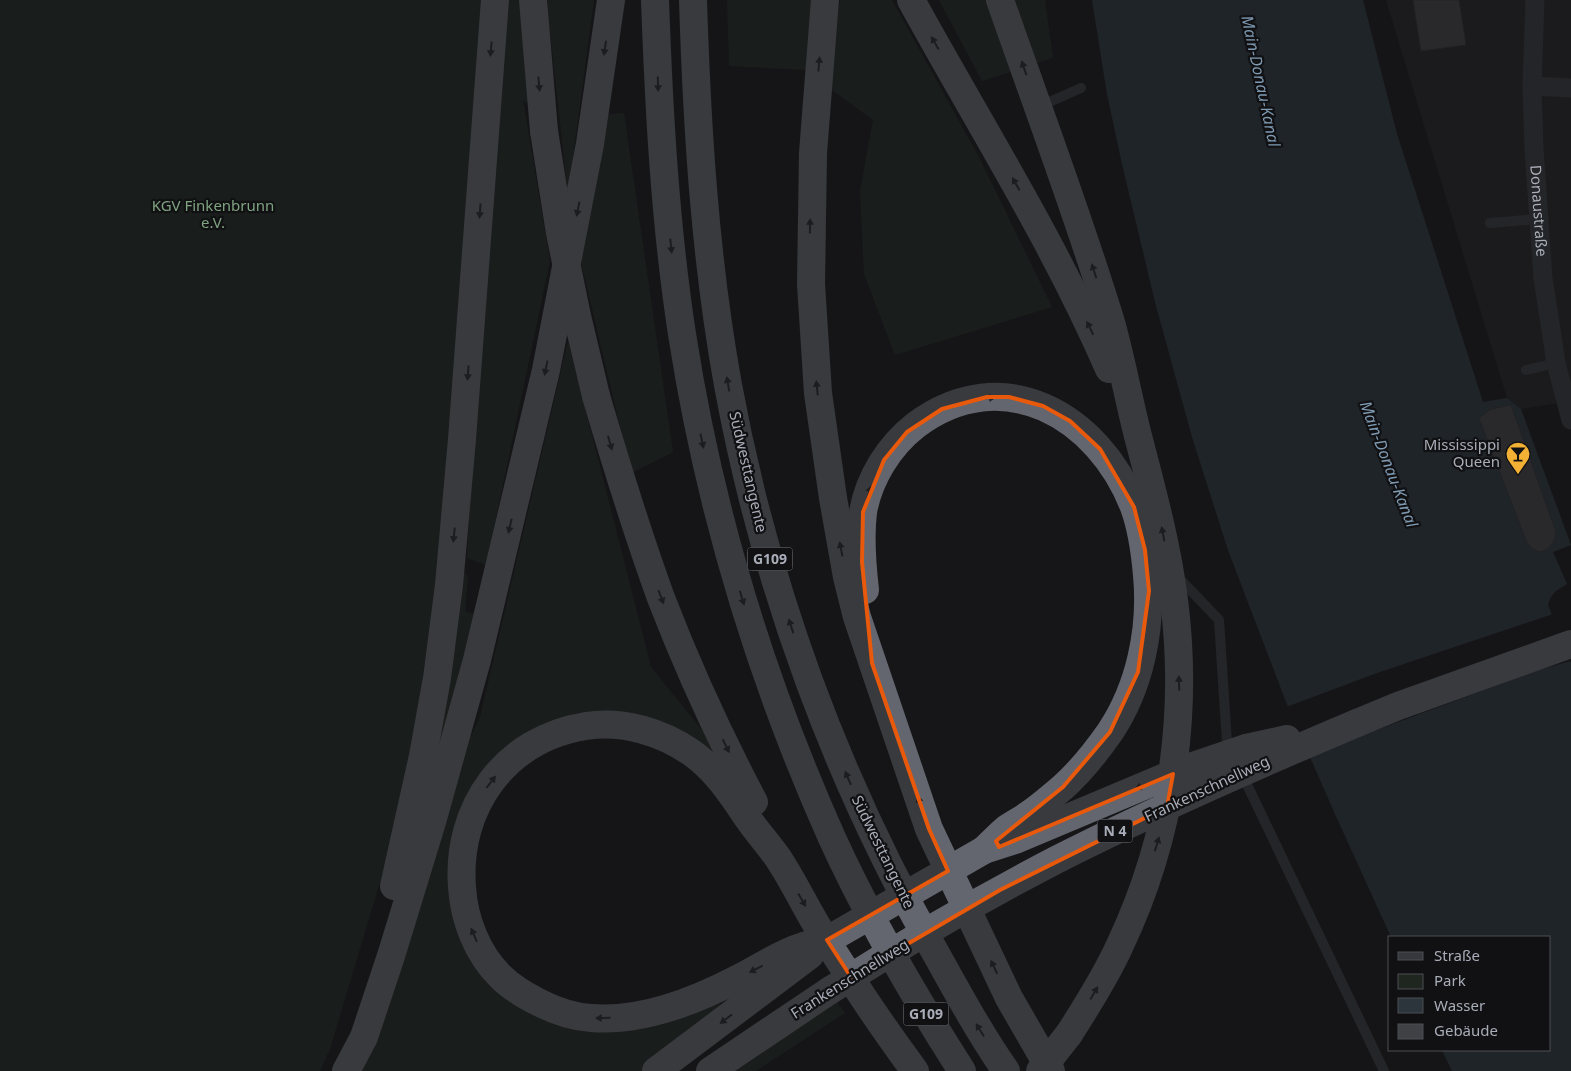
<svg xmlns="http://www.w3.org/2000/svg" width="1571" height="1071" font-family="'Noto Sans',sans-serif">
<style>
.built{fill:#222225}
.green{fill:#1e261f}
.water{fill:#2c353c}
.pier{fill:#161618}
.building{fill:#404145;stroke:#303034}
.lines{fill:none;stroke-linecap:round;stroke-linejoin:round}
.lane{stroke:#37383d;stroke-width:10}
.street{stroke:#37383d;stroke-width:19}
.highway{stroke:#63666e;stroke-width:28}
.highway-bridge{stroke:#63666e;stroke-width:28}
.oneway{fill:#26262a}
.marked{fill:none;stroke:#e8590c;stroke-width:4;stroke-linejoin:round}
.labels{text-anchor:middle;stroke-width:4.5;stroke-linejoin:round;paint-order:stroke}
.shield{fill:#111113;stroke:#7b7e86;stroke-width:1}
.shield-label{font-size:14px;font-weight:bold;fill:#a8adb8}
.park-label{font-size:15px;fill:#7fa381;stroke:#111113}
.street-label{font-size:15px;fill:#a8adb8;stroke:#111113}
.poi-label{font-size:15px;fill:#a8adb8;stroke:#111113;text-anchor:end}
.water-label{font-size:16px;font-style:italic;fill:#7f9bb3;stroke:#111113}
</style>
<rect width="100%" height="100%" fill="#161618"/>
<path class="built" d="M1386,0H1571V401L1521,409L1507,398Z"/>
<g class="green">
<path d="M0,0H482L440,555L406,795L330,1049L320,1071H0Z"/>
<path d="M504,0H523L530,105L523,100L550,261L486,565L467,558L477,351Z"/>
<path d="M548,0H594L568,195L548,14Z"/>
<path d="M727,0H812L806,70L729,66Z"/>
<path d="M840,0H892L980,159L1052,307L895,355L864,274L860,191L873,120L829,88Z"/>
<path d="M939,0H989L1014,71L982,81Z"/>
<path d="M1015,0H1045L1053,58L1037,63Z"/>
<path d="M624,113L673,452L631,473L580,258L604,115Z"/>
<path d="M568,341L651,667L724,757L718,761L649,721L501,757L454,899L551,1019L715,999L723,1007L641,1071H359L458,762L480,717Z"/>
<path d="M460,563L468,578L465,611L473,614L480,593L473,644L428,780Z"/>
<path d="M836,1001L845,1013L756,1071H730Z"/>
</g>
<path class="water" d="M1092,0H1363L1397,134L1483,402L1507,398L1521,409L1571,545L1553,552L1567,584C1557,590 1551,593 1548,605L1571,663V1071H1452L1442,1050H1550V937H1391L1335,814L1286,702L1228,550L1192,437L1155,302L1122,164L1107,94Z"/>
<path class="pier" d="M1553,614L1571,656V661L1539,670L1320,751L1307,757L1286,707L1377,673Z"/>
<g class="building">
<path d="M1413,0H1459L1466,45L1421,51Z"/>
<path d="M1511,405L1556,532L1554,541L1548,549L1540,552L1533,549L1527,543L1479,418L1491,409Z"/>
</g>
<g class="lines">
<g class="lane">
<path d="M1038,107L1081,88"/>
<path d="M1490,223L1539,219"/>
<path d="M1526,370L1556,363"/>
<path d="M1178,577L1219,620L1227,743L1232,752"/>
<path d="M1242,774L1384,1071"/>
</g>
<g class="street">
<path id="s1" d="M1535,0L1532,86L1534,149L1543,278L1556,363L1571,420"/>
<path d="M1532,86L1571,88"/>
</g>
<g class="highway">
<path d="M533,0L544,131"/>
<path d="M655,0C659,112 665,223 682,334C709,508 760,677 832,838C869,919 914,996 962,1071"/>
<path d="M693,0C697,129 705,258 728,385C765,586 837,782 939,959C960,997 981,1035 1006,1071"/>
<path d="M825,0L813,153L811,284L818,393L833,498L847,577L857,617L929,829L1009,998L1051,1071"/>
<path d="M911,0C978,122 1053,240 1109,369"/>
<path d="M1000,0C1037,106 1077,212 1110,319C1121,357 1128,397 1138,436C1152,490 1167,544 1174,600C1189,718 1171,837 1120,945C1106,976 1087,1006 1069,1034"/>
<path d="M596,396C616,464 637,532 661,598C688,668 719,736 754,802"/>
<path d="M865,590C862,564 860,537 863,512C869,478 889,446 916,425C1003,360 1099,416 1134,507C1142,529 1145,552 1147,575C1152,629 1140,687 1110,732C1096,752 1080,772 1062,788C1051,797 1040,807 1028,815C1021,820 1013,824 1006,829C998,836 991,843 984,850"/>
<path d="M1357,723L1398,706L1571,644"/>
<path d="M394,886L423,756L437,678L449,585L462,439L495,0"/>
<path d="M824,942C816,943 808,944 801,947C781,953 757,969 737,979C693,1002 641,1022 591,1018C573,1017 556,1011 540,1003C526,996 512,988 501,977C477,954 464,919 462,887C456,807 505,739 586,726C622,720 662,732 692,753C717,771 732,795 749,820C758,833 769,845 778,858C792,879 803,902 816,924C847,974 880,1024 915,1071"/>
<path d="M346,1071L364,1037L391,956L432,822L477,660L546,370L590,144L611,0"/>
<path d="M656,1071L810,955"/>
<path d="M710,1071L829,991"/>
</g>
<g class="highway-bridge">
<path d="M544,131L560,233L577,316L596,396"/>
<path d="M824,942L984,850L1015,840L1184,769L1246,748L1287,739"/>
<path d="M829,991C903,944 979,900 1056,860C1154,810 1255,766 1357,723"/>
<path d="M1040,1071L1069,1034"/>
</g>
</g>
<defs><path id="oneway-solid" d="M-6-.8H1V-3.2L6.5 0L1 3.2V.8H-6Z" transform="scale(1.25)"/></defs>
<g class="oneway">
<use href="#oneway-solid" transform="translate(935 43) rotate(-120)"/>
<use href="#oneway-solid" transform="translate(605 48) rotate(98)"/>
<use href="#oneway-solid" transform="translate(491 49) rotate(95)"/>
<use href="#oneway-solid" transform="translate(819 64) rotate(-85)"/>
<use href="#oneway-solid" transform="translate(1024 68) rotate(-109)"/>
<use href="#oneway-solid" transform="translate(539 84) rotate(85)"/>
<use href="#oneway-solid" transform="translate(658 84) rotate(88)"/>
<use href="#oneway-solid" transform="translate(1016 184) rotate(-119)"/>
<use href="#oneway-solid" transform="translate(578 209) rotate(101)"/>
<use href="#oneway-solid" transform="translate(480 211) rotate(94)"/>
<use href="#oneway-solid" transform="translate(810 226) rotate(-89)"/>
<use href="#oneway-solid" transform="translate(671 246) rotate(84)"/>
<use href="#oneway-solid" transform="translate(1094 271) rotate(-108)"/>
<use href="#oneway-solid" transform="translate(1090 328) rotate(-116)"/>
<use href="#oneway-solid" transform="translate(546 368) rotate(102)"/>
<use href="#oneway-solid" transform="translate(468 373) rotate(94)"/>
<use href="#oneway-solid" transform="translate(728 384) rotate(-100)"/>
<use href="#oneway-solid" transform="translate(817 388) rotate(-96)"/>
<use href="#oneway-solid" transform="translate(988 398) rotate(-4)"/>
<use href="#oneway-solid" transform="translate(702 441) rotate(78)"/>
<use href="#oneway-solid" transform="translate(610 443) rotate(74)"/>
<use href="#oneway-solid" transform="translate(869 493) rotate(-72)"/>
<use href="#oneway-solid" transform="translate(510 526) rotate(103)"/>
<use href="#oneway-solid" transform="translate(1163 534) rotate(-101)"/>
<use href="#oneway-solid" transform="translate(454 535) rotate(96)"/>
<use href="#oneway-solid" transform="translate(841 549) rotate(-101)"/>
<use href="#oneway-solid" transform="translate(661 597) rotate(69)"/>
<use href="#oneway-solid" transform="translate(742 598) rotate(73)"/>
<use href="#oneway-solid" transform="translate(791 626) rotate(-108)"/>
<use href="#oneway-solid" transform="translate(1179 683) rotate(-92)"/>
<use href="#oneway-solid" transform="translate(726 746) rotate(64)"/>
<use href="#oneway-solid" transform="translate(848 778) rotate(-113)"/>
<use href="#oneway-solid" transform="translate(491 782) rotate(-52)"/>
<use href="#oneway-solid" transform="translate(1142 786) rotate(158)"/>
<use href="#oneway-solid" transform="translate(920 803) rotate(-109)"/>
<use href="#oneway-solid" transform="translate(1157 844) rotate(-73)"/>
<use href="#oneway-solid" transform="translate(802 900) rotate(59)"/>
<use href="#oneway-solid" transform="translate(474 935) rotate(-113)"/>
<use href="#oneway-solid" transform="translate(994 967) rotate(-115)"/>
<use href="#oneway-solid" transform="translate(756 969) rotate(153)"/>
<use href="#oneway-solid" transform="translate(1094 993) rotate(-60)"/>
<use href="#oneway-solid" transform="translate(603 1018) rotate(179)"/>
<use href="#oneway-solid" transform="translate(726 1019) rotate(143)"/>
<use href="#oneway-solid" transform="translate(980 1030) rotate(-122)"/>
</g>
<path d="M0 0H1571V1071H0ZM987,397H1009L1043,406L1070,421L1100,449L1134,507L1145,550L1149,591L1138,672L1110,732L1063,787L996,841L999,847L1173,774L1167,807L1000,890L851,977L827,940L948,871L929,829L872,663L862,562L863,512L884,460L907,432L942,409Z" fill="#161618" fill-opacity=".55" fill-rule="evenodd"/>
<path class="marked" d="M987,397H1009L1043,406L1070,421L1100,449L1134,507L1145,550L1149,591L1138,672L1110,732L1063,787L996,841L999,847L1173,774L1167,807L1000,890L851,977L827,940L948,871L929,829L872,663L862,562L863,512L884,460L907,432L942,409Z"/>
<defs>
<symbol id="bar-pin" viewBox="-11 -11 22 30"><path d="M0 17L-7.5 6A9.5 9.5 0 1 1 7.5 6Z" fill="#f2b134" stroke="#111113"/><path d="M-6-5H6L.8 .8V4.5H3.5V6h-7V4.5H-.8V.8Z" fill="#111"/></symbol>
</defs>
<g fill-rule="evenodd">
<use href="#bar-pin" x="1504" y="440" width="28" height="38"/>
</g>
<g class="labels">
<g class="shield">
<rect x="747.5" y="547.5" width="45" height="23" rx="4"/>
<rect x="1097.5" y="819.5" width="35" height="23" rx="4"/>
<rect x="903.5" y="1002.5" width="45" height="23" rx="4"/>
</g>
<g class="shield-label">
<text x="770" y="564">G109</text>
<text x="1115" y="836">N 4</text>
<text x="926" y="1019">G109</text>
</g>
<g class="park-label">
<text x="213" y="211">KGV Finkenbrunn<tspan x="213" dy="17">e.V.</tspan></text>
</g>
<g class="street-label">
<text dy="5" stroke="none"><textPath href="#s1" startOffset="211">Donaustraße</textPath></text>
<text transform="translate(748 472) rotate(77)" y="5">Südwesttangente</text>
<text transform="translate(1207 789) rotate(-25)" y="5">Frankenschnellweg</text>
<text transform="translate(883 852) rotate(64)" y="5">Südwesttangente</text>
<text transform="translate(850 979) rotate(-32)" y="5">Frankenschnellweg</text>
</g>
<g class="poi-label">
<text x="1500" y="450">Mississippi<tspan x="1500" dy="17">Queen</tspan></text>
</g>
<g class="water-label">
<text transform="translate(1261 81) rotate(78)" y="6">Main-Donau-Kanal</text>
<text transform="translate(1389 464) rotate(69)" y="6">Main-Donau-Kanal</text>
</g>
</g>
<rect x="1388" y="936" width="162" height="115" fill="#111113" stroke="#4d4f55"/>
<rect x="1398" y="952" width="25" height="8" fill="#37383d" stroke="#4d4f55"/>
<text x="1434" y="961" font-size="15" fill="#a8adb8">Straße</text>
<rect x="1398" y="974" width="25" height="15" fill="#1e261f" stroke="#4d4f55"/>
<text x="1434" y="986" font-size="15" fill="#a8adb8">Park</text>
<rect x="1398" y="998" width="25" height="15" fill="#2c353c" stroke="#4d4f55"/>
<text x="1434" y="1011" font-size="15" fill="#a8adb8">Wasser</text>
<rect x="1398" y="1024" width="25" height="15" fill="#404145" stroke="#4d4f55"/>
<text x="1434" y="1036" font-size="15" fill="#a8adb8">Gebäude</text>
</svg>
